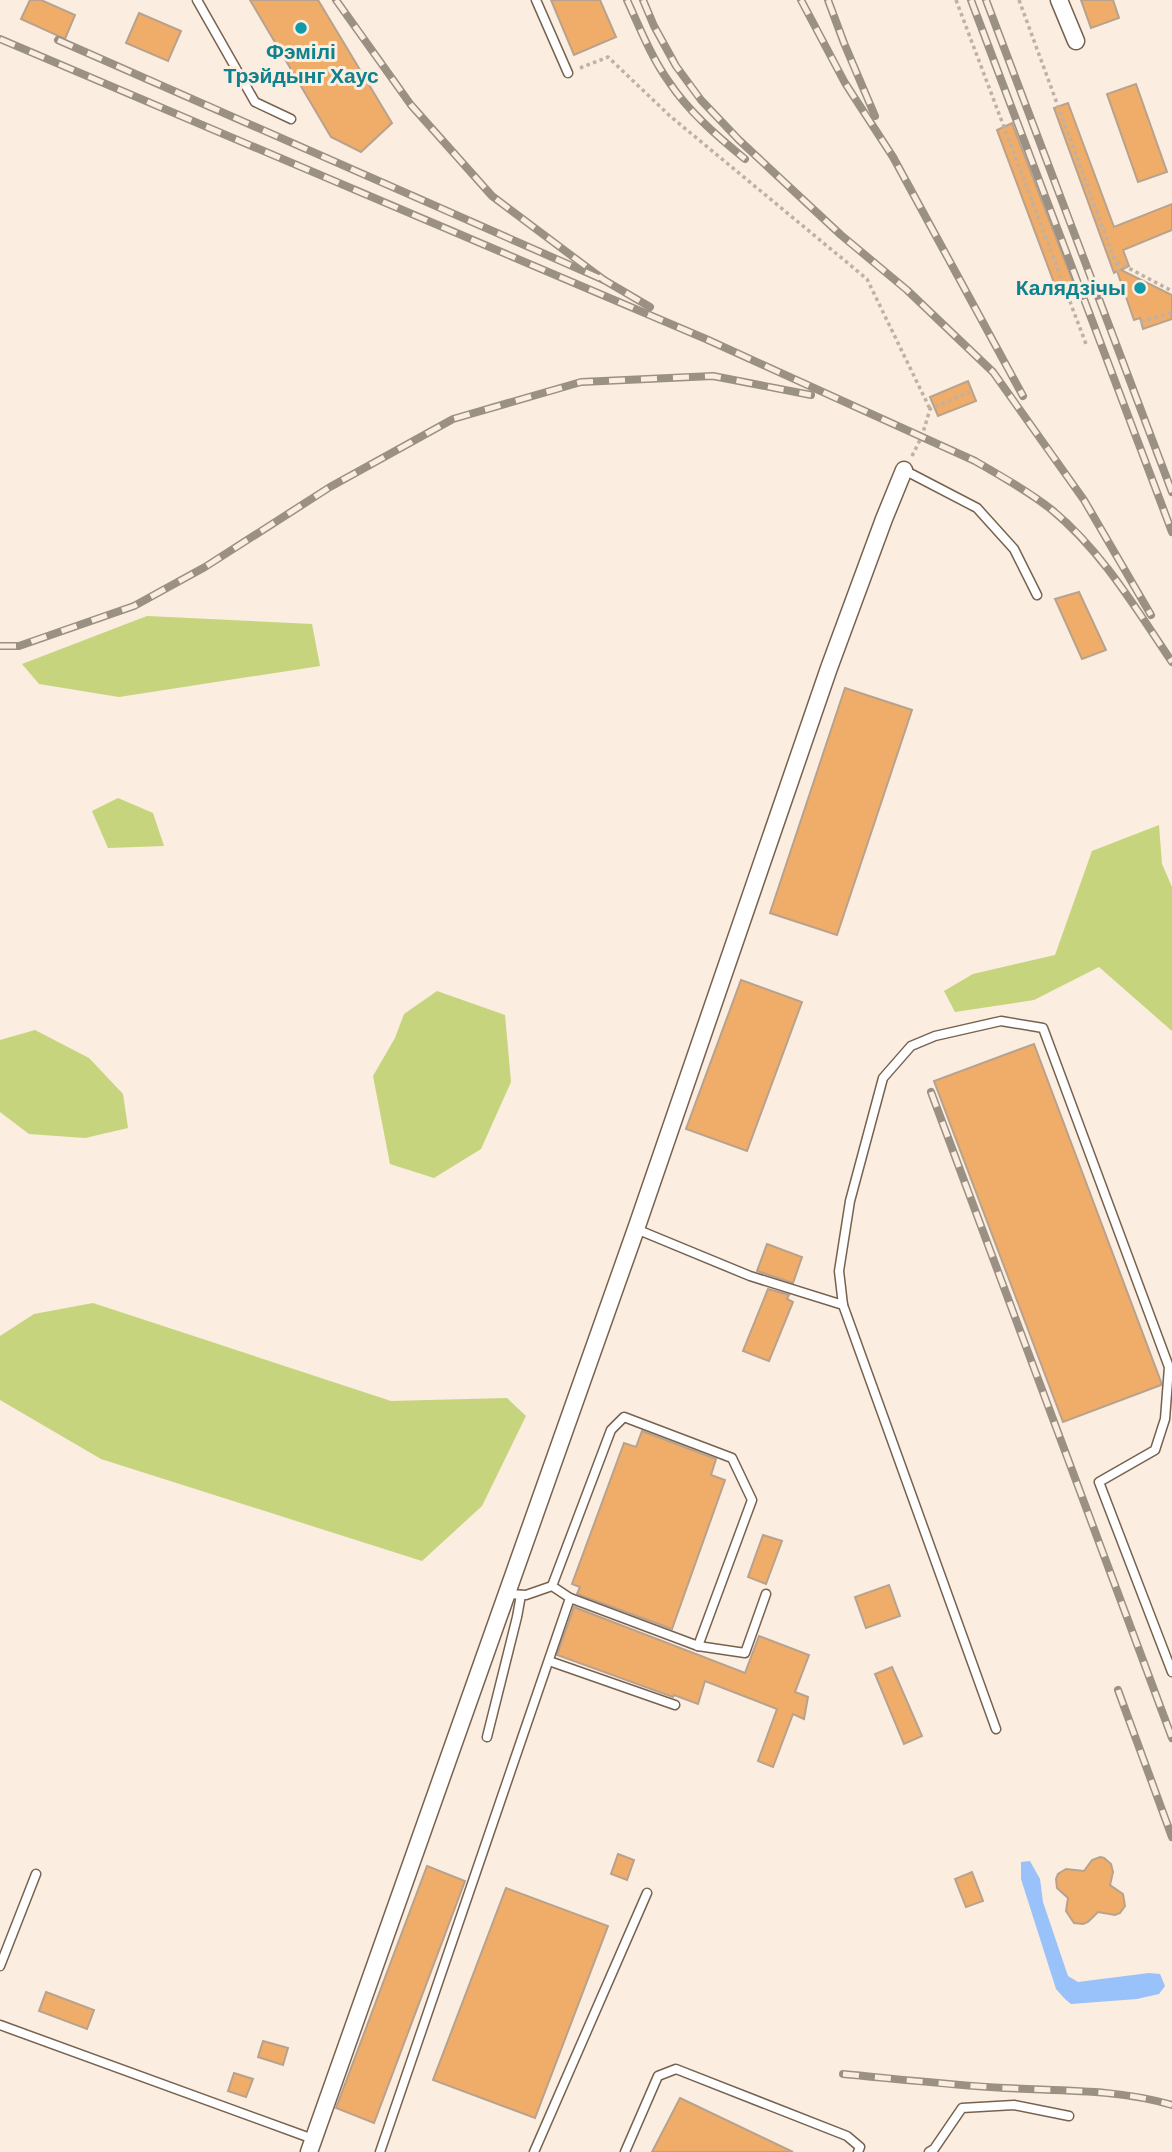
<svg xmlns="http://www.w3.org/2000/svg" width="1172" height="2152" font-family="'DM Sans',sans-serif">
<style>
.green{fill:#c5d47d}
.water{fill:#99c1fa}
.building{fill:#f0ad69;stroke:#b9a28d;stroke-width:2}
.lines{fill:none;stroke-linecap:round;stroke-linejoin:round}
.lane-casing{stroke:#77624f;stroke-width:11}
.street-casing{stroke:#77624f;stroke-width:19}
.path{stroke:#beb1a5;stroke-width:3.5;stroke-dasharray:3.5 3.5;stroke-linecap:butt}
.lane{stroke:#fff;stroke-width:8}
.street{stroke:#fff;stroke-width:16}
.rail-casing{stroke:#9b9084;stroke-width:8}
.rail{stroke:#fbeddf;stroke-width:5;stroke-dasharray:16;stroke-linecap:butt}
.culture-dot{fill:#0f9aa8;stroke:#fbeddf;stroke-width:2.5}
.labels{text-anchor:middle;stroke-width:6;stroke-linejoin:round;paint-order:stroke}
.culture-label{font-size:21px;font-weight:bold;fill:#0d838f;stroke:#fbeddf}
</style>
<rect width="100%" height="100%" fill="#fbeddf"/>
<g class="green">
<path d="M147,616L312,624L320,666L119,697L39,684L22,664Z"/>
<path d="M118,798L153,813L164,846L108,848L92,811Z"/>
<path d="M1159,825L1162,864L1172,887V1031L1099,967L1034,1000L955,1012L944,991L973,974L1055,955L1092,851Z"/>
<path d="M437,991L505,1015L511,1082L481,1149L434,1178L390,1164L373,1076L395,1038L404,1014Z"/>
<path d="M35,1030L89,1058L123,1094L128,1128L85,1138L29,1134L0,1112V1040Z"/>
<path d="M93,1303L391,1401L507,1398L526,1416L482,1506L422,1561L101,1459L0,1400V1336L34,1314Z"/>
</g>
<path class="water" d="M1030,1861L1040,1879L1043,1902L1068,1976L1078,1982L1149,1973L1160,1974L1165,1986L1159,1994L1137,1999L1071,2004L1065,1999L1056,1989L1021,1879V1862Z"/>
<g class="building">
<path d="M30,0H41L75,15L65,39L21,19Z"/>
<path d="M250,0H318L392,123L361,152L331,137Z"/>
<path d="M551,0H600L616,37L574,55Z"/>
<path d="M1081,0H1113L1119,18L1091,28Z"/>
<path d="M139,13L181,31L168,61L126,43Z"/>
<path d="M1136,84L1167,172L1138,182L1107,94Z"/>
<path d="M1068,103L1114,227L1172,204V230L1123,250L1129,266L1121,270L1172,295V319L1143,329L1140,318L1134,320L1117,271L1114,273L1054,108Z"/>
<path d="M1012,123L1073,282L1056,288L997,130Z"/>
<path d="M968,381L976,401L938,416L930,397Z"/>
<path d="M1079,592L1106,650L1082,659L1055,599Z"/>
<path d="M845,688L912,710L837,935L770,913Z"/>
<path d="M741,980L802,1002L747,1151L686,1129Z"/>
<path d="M1034,1044L1161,1382V1385L1063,1422L934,1081Z"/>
<path d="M767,1244L802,1257L793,1283L757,1271Z"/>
<path d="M768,1289L789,1295L787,1299L793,1302L769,1361L743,1351Z"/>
<path d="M642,1431L716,1459L711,1475L725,1480L672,1629L577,1594L580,1587L572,1584L624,1443L636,1447Z"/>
<path d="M763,1535L782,1541L766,1584L748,1577Z"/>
<path d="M889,1585L900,1616L866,1628L855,1597Z"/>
<path d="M574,1607L745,1673L759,1636L809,1655L795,1692L808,1697L804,1719L793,1714L773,1767L758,1761L777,1709L705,1681L698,1704L674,1695L673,1697L557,1655Z"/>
<path d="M892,1667L922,1736L904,1744L875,1674Z"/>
<path d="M618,1854L634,1860L627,1880L611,1874Z"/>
<path d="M1100,1857L1104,1858L1111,1864L1113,1872L1110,1885L1123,1894L1125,1906L1120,1913L1115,1915L1098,1912L1088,1922L1083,1924L1074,1923L1066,1911L1068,1898L1057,1888L1056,1879L1058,1874L1066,1869L1084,1871L1092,1860Z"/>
<path d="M427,1866L465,1881L374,2123L336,2108Z"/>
<path d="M972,1872L983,1901L966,1907L955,1879Z"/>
<path d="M506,1888L608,1926L535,2118L433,2080Z"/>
<path d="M46,1992L94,2010L87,2029L39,2011Z"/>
<path d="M263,2041L288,2048L283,2065L258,2057Z"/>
<path d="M234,2073L253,2079L246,2097L228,2091Z"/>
<path d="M680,2098L793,2152H652Z"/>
</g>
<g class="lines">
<defs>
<g id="lane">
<path d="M197,0L255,102L291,119"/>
<path d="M536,0L568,73"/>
<path d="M904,470L977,508L1014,549L1037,595"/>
<path d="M636,1229L750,1276L843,1305"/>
<path d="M552,1586L611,1430L624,1417L732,1458L752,1500L698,1646L570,1598"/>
<path d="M698,1646L745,1653L766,1594"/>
<path d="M549,1661L675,1705"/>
<path d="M996,1729L843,1305L839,1271L850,1201L883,1078L911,1046L935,1036L1001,1021L1043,1028L1169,1367L1165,1419L1155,1450L1099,1482L1172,1672"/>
<path d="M487,1737L517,1617L521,1595"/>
<path d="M0,1966L36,1874"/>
<path d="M0,2025L313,2139"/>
<path d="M380,2152L570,1598L552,1586L526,1595L506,1594"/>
<path d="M534,2152L647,1893"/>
<path d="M625,2152L658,2076L676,2069L847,2136L860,2147L858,2152"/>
<path d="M929,2152L934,2149L962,2108L1014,2105L1069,2116"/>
</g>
<g id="street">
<path d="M1059,0L1076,41"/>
<path d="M309,2152L636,1229L829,668L884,519L904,470"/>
</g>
</defs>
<use href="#lane" class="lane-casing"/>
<use href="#street" class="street-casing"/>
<g class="path">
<path d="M956,0L1086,344"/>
<path d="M1019,0L1119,272"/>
<path d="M580,68L608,57L670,116L867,279L930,409"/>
<path d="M1117,262L1172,291"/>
<path d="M1141,322L1172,312"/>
<path d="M912,456L922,436L930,409L972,391"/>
</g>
<use href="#lane" class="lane"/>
<use href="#street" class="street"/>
<defs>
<g id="rail">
<path d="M336,0L411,105L492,196L604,280L650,307"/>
<path d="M627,0C640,28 651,57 669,82C689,112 717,136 745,159"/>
<path d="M643,0L654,26L676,66L701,100L739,140L841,235L907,290L993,372L1084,500L1151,615"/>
<path d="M801,0L845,83L893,157L1023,396"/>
<path d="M828,0L844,43L875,116"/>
<path d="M971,0L1172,532"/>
<path d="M986,0L1172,492"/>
<path d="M0,39L706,339L975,461C1001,476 1028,491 1052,510C1102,551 1136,609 1172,662"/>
<path d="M58,40L604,280"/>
<path d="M0,646H19L134,606L205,567L330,487L453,419L581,382L713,376L811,395"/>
<path d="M931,1092L1172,1738"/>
<path d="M1118,1690L1172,1837"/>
<path d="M843,2074C897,2079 951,2085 1005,2088C1061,2091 1118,2089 1172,2105"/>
</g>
</defs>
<use href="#rail" class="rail-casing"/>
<use href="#rail" class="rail"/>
</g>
<g class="culture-dot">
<circle cx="301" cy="28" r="7"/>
<circle cx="1140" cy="288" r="7"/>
</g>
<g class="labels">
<g class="culture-label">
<text x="301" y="59">Фэмілі<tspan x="301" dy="24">Трэйдынг Хаус</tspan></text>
<text x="1126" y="295" text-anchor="end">Калядзічы</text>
</g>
</g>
</svg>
